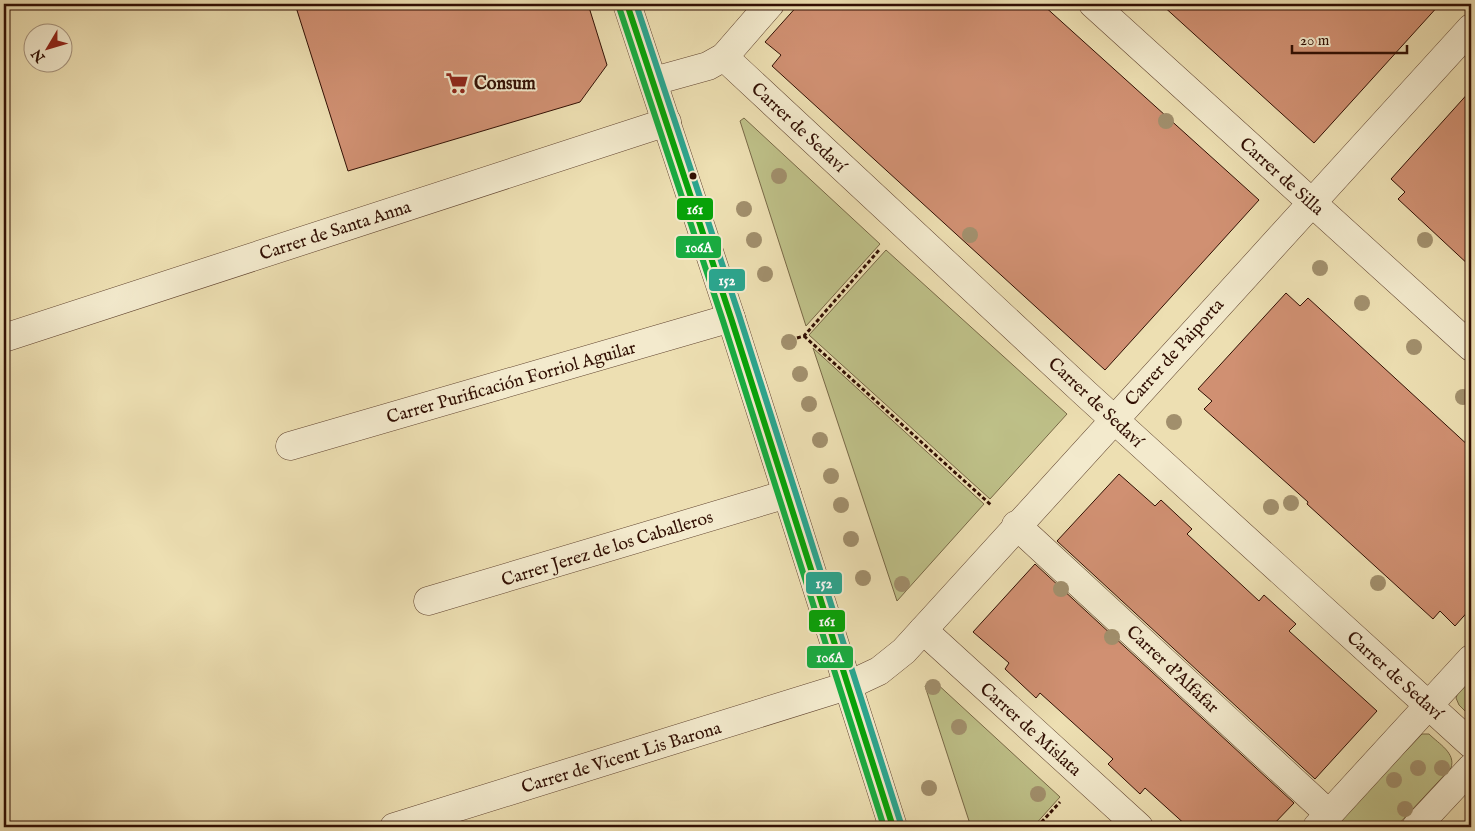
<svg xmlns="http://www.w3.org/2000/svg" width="1475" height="831" font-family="'IM FELL English',serif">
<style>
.green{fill:#bec088;stroke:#786846}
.building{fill:#d09072;stroke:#310f03}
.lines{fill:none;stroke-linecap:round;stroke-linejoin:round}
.minor-casing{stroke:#60432f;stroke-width:29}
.path{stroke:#310f03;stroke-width:3;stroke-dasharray:4 2.5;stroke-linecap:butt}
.minor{stroke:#f3eacd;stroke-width:28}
.bus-1-casing{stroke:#f3eacd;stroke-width:10}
.bus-2-casing{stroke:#f3eacd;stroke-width:10}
.bus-3-casing{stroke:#f3eacd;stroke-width:10}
.bus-1{stroke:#06a308;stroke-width:6}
.bus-2{stroke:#17ad41;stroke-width:6}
.bus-3{stroke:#2aa68f;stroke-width:6}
.tree{fill:#a18f6c}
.bus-dot{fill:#310f03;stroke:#f3eacd;stroke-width:2}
.labels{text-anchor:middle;stroke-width:4;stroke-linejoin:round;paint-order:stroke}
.poi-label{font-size:18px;font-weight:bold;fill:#310f03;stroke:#f3eacd;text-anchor:start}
.street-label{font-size:18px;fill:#310f03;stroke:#f3eacd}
.line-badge{stroke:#f3eacd;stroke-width:2}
.badge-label{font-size:14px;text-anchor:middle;font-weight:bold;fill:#fff}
</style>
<rect width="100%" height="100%" fill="#eddfb2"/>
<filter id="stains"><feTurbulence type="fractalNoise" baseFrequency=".004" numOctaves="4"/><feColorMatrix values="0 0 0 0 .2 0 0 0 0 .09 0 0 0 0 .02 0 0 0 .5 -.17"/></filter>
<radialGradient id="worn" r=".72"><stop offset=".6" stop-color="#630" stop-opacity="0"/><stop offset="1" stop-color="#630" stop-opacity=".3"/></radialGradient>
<g class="green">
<path d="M744,118L880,244L806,326L740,121Z"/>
<path d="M886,250L1067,414L990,499L809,335Z"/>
<path d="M813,348L984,504L897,601Z"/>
<path d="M1471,678V717L1459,705L1456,698L1458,692Z"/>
<path d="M934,681L1060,797L1033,827H971L925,686Z"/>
<path d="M1422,734H1429C1439,744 1456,753 1451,768L1396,827H1339L1341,819Z"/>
</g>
<g class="building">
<path d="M295,4H588L607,65L580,102L348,171Z"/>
<path d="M799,4H1042L1259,200L1105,370L772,66L781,55L765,42Z"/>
<path d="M1161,4H1440L1314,143Z"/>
<path d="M1471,90V267L1398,199L1405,192L1391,179Z"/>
<path d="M1286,293L1300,306L1308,298L1320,309L1471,448V608L1455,626L1440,611L1433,619L1307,504L1308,502L1204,409L1212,401L1198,389Z"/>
<path d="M1119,474L1155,506L1161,500L1192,529L1187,534L1259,601L1264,595L1296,624L1289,631L1377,711L1315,779L1057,541Z"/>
<path d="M1035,564L1294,803L1271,827H1188L1145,788L1140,794L1108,764L1113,759L1040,693L1036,698L1005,669L1009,663L973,632Z"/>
</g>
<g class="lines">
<defs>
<g id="minor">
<path d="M627,4L731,318L893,827"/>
<path d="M1093,4L1471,347"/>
<path d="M724,57L1086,394L1471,744"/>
<path d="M654,81L708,66L724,57L770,4"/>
<path d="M4,338L667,122"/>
<path d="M290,446L731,318"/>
<path d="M1016,525L1329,814"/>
<path d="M428,601L787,494"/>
<path d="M923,630L1139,827"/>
<path d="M394,827L847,686L879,671L904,651L1471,28"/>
<path d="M1317,827L1471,659"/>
<path d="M1416,827L1471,768"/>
</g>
</defs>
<use href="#minor" class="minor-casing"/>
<g class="path">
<path d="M804,336L991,505"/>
<path d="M797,338L804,336L880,249"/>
<path d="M1037,827L1060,802"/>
</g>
<use href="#minor" class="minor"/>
<defs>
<path id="bus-1" d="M627,4L731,318L893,827"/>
<path id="bus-2" d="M619,7L723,321L884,827"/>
<path id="bus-3" d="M636,4L739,315L901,824"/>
</defs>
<use href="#bus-1" class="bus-1-casing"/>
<use href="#bus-2" class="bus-2-casing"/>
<use href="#bus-3" class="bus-3-casing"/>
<use href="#bus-1" class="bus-1"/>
<use href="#bus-2" class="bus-2"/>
<use href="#bus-3" class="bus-3"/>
</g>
<g class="tree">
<circle cx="1166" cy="121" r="8"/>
<circle cx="779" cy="176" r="8"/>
<circle cx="744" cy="209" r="8"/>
<circle cx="970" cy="235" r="8"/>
<circle cx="754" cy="240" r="8"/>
<circle cx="1425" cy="240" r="8"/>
<circle cx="1320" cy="268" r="8"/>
<circle cx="765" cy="274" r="8"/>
<circle cx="1362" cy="303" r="8"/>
<circle cx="789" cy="342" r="8"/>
<circle cx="1414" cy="347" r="8"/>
<circle cx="800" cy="374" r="8"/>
<circle cx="1463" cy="397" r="8"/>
<circle cx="809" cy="404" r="8"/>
<circle cx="1174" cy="422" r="8"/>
<circle cx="820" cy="440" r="8"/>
<circle cx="831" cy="476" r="8"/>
<circle cx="1291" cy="503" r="8"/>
<circle cx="841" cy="505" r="8"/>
<circle cx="1271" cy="507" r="8"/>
<circle cx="851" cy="539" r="8"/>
<circle cx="863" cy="578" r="8"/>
<circle cx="1378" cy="583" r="8"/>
<circle cx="902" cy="584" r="8"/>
<circle cx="1061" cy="589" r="8"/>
<circle cx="1112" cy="637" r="8"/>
<circle cx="933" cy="687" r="8"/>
<circle cx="959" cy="727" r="8"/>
<circle cx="1418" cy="768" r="8"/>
<circle cx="1442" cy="768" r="8"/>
<circle cx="1394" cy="780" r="8"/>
<circle cx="929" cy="788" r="8"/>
<circle cx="1038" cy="794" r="8"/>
<circle cx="1405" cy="809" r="8"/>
</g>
<defs>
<symbol id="supermarket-bare" viewBox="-9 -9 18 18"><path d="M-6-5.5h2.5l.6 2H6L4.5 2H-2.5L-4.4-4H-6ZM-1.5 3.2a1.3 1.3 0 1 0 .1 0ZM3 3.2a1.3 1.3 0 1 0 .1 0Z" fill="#8f2418" stroke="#f3eacd" stroke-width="2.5" paint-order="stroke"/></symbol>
</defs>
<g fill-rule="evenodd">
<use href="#supermarket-bare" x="441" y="67" width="32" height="32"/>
</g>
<circle class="bus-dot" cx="693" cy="176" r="4.5"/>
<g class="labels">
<g class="poi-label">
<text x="474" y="89">Consum</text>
</g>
<g class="street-label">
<text transform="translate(799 127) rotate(43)" y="6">Carrer de Sedaví</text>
<text transform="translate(1282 176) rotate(42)" y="6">Carrer de Silla</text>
<text transform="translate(335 230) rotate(-18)" y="6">Carrer de Santa Anna</text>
<text transform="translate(1174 352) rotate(-48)" y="6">Carrer de Paiporta</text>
<text transform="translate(511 382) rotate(-16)" y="6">Carrer Purificación Forriol Aguilar</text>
<text transform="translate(1096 402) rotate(43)" y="6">Carrer de Sedaví</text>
<text transform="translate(607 548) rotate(-17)" y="6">Carrer Jerez de los Caballeros</text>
<text transform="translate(1173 669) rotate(43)" y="6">Carrer d'Alfafar</text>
<text transform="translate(1395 675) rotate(42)" y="6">Carrer de Sedaví</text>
<text transform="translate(1031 729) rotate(42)" y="6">Carrer de Mislata</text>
<text transform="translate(621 757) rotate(-17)" y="6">Carrer de Vicent Lis Barona</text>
</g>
</g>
<g class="line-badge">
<rect x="676" y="197" width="38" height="24" rx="5" fill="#06a308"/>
<rect x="675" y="235" width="47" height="24" rx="5" fill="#17ad41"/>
<rect x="708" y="268" width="38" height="24" rx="5" fill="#2aa68f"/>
<rect x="805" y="571" width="38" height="24" rx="5" fill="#2aa68f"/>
<rect x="808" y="609" width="38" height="24" rx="5" fill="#06a308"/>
<rect x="806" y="645" width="48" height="24" rx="5" fill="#17ad41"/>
</g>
<g class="badge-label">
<text x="695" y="214">161</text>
<text x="699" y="252">106A</text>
<text x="727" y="285">152</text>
<text x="824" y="588">152</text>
<text x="827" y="626">161</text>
<text x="830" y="662">106A</text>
</g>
<rect width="1475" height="831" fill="none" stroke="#eddfb2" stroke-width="20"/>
<rect x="5" y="5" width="1465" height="821" fill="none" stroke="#310f03" stroke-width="2.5"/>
<rect x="10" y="10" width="1455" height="811" fill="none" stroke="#310f03"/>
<g transform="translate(48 48) rotate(232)"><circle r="24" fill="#f3eacd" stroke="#a5927c"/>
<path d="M0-4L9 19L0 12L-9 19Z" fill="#8f2418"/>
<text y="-8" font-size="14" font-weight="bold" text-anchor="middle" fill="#310f03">N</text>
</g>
<path d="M1292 45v8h115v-8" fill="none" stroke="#310f03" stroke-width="2.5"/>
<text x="1300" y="45" font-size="15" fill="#310f03" stroke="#f3eacd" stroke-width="4" paint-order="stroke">20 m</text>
<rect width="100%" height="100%" filter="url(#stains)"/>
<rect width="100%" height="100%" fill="url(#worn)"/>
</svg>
